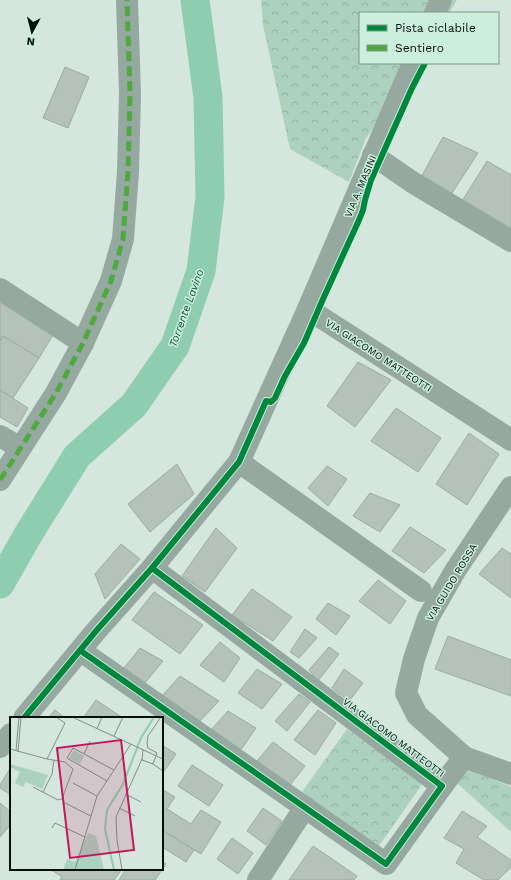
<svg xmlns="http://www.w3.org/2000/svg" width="511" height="880" font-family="'Work Sans',sans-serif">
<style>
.park{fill:url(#park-crowns)}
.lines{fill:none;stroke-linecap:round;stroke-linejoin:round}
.river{stroke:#8ecdb0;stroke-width:29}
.building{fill:#b4c2ba;stroke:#9caba3}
.minor{stroke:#96a9a0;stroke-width:22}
.quiet{stroke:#50a841;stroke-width:5;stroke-dasharray:10 5;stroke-linecap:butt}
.cycleway-casing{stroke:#cceedc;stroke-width:8}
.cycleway{stroke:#00873e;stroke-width:6}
.labels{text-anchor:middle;stroke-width:3;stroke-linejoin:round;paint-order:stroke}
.street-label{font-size:10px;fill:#05100a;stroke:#cceedc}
.water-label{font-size:11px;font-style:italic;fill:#0e5137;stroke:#cceedc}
.inset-river{fill:none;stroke:#8ecdb0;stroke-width:2}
.inset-road{fill:none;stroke:#819089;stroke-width:1}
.view{fill:#c2185b;fill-opacity:0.15;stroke:#c2185b;stroke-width:2}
.inset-edge{fill:none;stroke:#05100a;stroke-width:2}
</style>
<defs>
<pattern id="park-crowns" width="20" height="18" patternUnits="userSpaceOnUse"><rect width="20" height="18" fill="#acd1be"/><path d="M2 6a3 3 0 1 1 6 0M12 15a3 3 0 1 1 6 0" fill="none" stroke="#92b2a2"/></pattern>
</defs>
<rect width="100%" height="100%" fill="#d4e6dd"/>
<g class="park">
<path d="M261,0H457L449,13H360V63H418L402,88L366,138L349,182L290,149L263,25Z"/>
<path d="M347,729L423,783L379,846L302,792Z"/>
<path d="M466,768L511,787V832L457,783Z"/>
</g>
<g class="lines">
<path class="river" d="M0,584L29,533L77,456L134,405L175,346L201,271L210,197L208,97L195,0"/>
</g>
<g class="building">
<path d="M65,67L89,77L68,128L43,118Z"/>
<path d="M443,137L478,153L447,201L418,183Z"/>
<path d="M487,161L511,175V234L459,206Z"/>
<path d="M0,302L53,335L39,358L3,336L0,341Z"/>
<path d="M3,336L39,358L13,398L0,390V341Z"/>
<path d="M358,362L391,380L355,427L327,406Z"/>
<path d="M0,390L28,408L17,427L0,417Z"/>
<path d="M396,408L441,438L418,472L371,441Z"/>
<path d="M469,433L499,454L467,505L436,484Z"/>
<path d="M177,464L194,494L150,532L128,504Z"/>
<path d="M327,466L347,479L328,506L308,488Z"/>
<path d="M370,493L400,505L380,532L353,516Z"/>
<path d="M410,527L446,550L424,573L392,551Z"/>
<path d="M216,528L237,548L205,592L182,576Z"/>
<path d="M121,544L140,559L105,599L95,574Z"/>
<path d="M502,548L511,554V598L479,574Z"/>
<path d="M378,580L406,601L390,624L359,601Z"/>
<path d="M252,589L292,617L273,641L232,615Z"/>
<path d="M154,592L203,625L180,654L132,620Z"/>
<path d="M328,603L350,616L336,635L316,619Z"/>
<path d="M305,629L317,638L299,658L290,652Z"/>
<path d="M448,636L511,660V696L435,669Z"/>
<path d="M220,642L240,658L224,682L200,665Z"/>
<path d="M329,647L339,654L318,681L309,670Z"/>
<path d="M140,648L163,661L145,683L124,668Z"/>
<path d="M257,669L282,684L262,709L238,693Z"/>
<path d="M344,669L363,683L349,701L332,688Z"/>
<path d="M180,676L219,701L198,723L162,696Z"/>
<path d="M299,694L310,702L287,731L275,721Z"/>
<path d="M96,700L123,718H83Z"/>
<path d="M55,710L65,718H48Z"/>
<path d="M318,710L336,723L315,755L294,740Z"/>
<path d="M228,711L256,728L240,751L211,730Z"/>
<path d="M273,742L305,766L290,785L257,761Z"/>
<path d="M162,745L176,754L162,774Z"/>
<path d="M192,765L223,785L209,806L178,786Z"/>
<path d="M11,767V795L0,788V785Z"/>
<path d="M162,789L175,797L167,809L191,824L201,810L221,822L201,854L162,830Z"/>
<path d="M0,803L11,812V824L0,837Z"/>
<path d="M263,808L282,821L266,845L247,831Z"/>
<path d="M462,811L487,826L477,837L511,860V867L498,880H484L456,863L464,849L444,838Z"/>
<path d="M162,830L194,850L186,862L162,847Z"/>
<path d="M232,838L253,853L238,874L217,859Z"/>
<path d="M313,846L357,876L354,880H289Z"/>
<path d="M162,861L166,864L155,880H119L126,869H162Z"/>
<path d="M50,869H122L114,880H60L62,877Z"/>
</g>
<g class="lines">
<g class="minor">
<path d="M435,13L441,0"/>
<path d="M373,155L412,182L511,241"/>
<path d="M0,289L83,343"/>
<path d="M308,309L511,440"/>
<path d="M0,436L20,448"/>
<path d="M239,462L421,591"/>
<path d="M0,480L56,393L83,343L111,281L123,239L128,172L130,94L127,0"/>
<path d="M511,487L455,571L428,618L414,659L406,693L417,715L464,757L511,774"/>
<path d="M81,651L386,864L442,786L152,568"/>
<path d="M24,718L96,631L152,568L239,462L308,309L413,63"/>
<path d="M0,747L11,734"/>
<path d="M442,786L464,757"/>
<path d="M258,880L305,807"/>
</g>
<path class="quiet" d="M0,480L56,393L83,343L111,281L123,239L128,172L130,94L127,0"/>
<defs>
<g id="cycleway">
<path d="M81,651L386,864L442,786L152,568"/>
<path d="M24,718L96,631L152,568L239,462L266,401L271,402L275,398L285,376L304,343L323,299L359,220L363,210L365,200L371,180L412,88L425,63"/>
</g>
</defs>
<use href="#cycleway" class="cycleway-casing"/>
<use href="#cycleway" class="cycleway"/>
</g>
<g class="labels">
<g class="street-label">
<text transform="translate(360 186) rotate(-67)" y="4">VIA A. MASINI</text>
<text transform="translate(379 355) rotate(33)" y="4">VIA GIACOMO MATTEOTTI</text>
<text transform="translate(451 582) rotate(-59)" y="4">VIA GUIDO ROSSA</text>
<text transform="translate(394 737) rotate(37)" y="4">VIA GIACOMO MATTEOTTI</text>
</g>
<g class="water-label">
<text transform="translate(186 308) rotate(-70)" y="4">Torrente Lavino</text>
</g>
</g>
<g transform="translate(10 717)">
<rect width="153" height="153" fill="#d4e6dd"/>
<path d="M64,33L74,39L70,47L59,41ZM0,47L38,58L32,72L16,65L13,70L5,66L10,55L0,50ZM78,116L86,119L94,153H53L57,142L65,145Z" fill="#acd1be"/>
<path class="inset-river" d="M104,153L95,112L97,93L113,67L131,21L144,0"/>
<path class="inset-road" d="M62,0L153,42M87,12L92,0M104,19L113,0M0,32L37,42L55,6L46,0M133,33L132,43L143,47L147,36L138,31L137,26L138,19L151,0M6,34L9,0M8,35L11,0M74,37L80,24M143,47L153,54M97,64L57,41L63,31L104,53M63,66L87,79M23,70L48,83L52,82L63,52L55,45L37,42M33,75L42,57L44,43M115,77L131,85M53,85L81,99M109,91L125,99M42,111L45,106L75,120M65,153L87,79L121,27M112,153L107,123L106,100L132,42"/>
<path class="view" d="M111,23L124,133L60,141L47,31Z"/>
<rect width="153" height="153" class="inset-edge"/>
</g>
<rect x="359" y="12" width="140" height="52" fill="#cceedc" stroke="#7c9588"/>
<rect x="367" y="25" width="20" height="6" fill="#00873e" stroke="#7c9588"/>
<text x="395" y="32" font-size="12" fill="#05100a">Pista ciclabile</text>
<rect x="367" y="45" width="20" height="6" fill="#50a841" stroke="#7c9588"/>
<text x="395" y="52" font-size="12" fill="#05100a">Sentiero</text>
<g transform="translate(32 32) rotate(187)" stroke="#cceedc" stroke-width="3" paint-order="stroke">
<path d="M0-3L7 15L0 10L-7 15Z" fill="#05100a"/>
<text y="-6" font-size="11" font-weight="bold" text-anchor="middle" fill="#05100a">N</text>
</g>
</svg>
